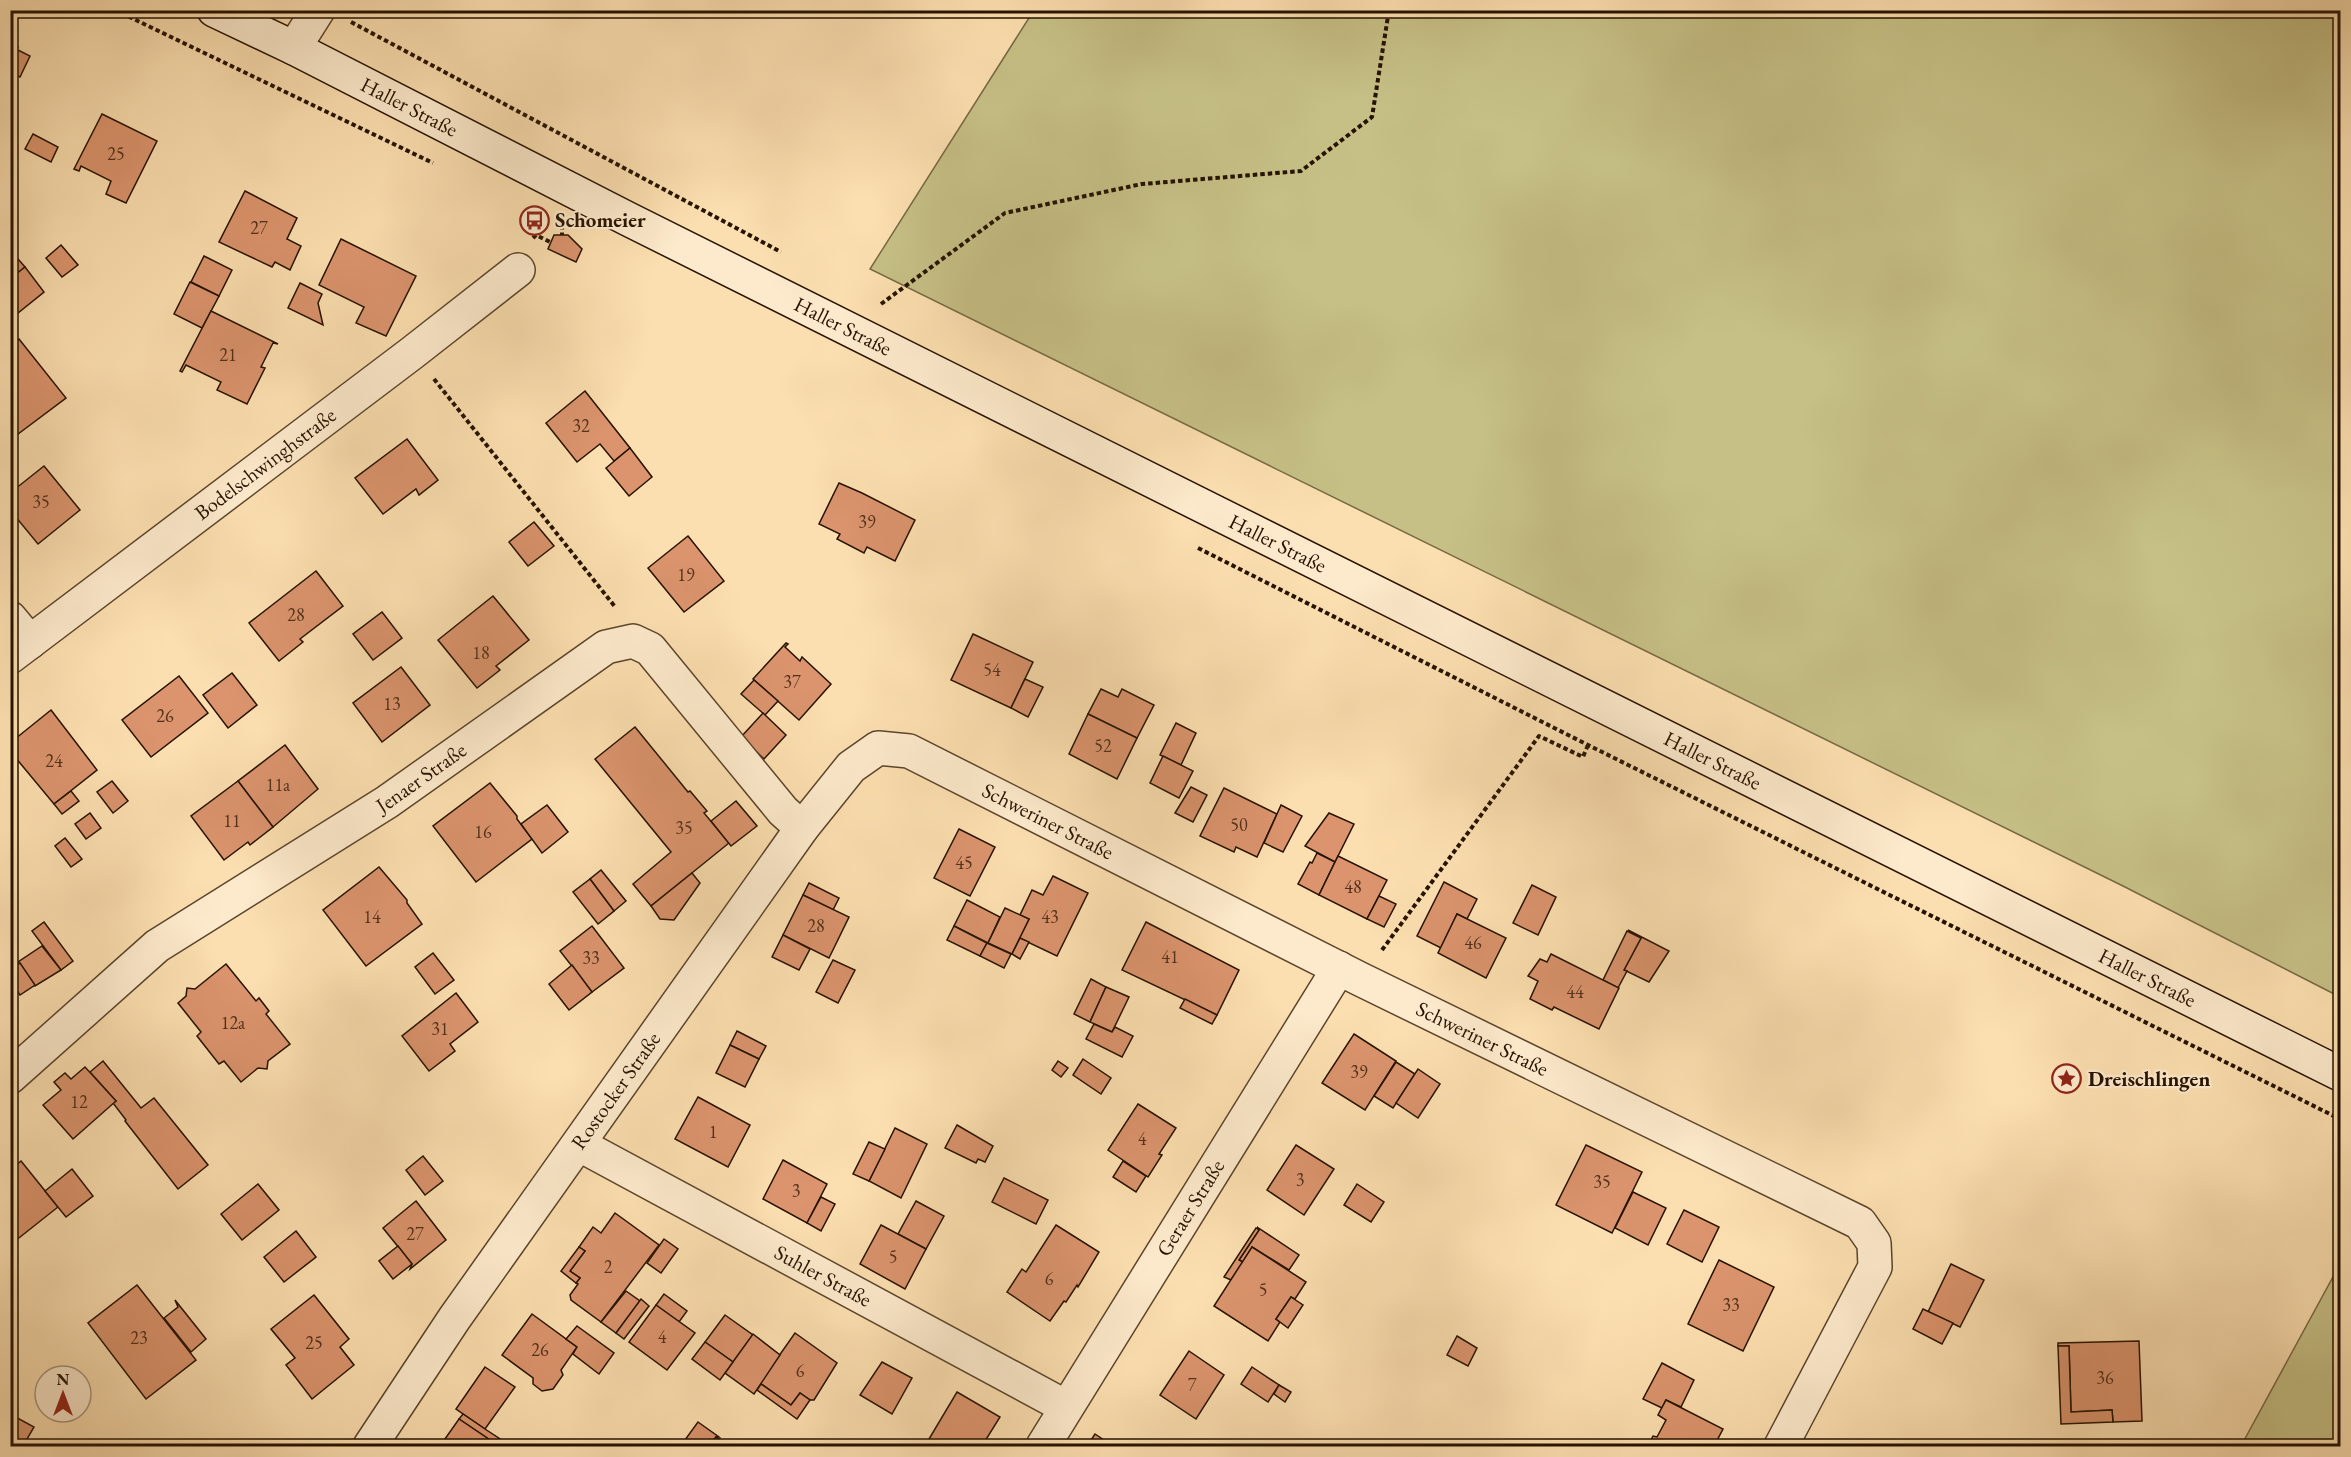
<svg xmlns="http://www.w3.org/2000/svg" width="2351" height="1457" font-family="'EB Garamond',serif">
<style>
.green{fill:#c6c086;stroke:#766943;stroke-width:1.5}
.building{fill:#db946d;stroke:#251200;stroke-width:1.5}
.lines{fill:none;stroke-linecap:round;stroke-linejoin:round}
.street-casing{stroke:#5b452c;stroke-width:36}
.secondary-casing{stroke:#251200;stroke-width:36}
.path{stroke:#251200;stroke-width:4;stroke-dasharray:4.5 3;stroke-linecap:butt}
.street{stroke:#fdeacc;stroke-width:33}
.secondary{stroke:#fdeacc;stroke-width:33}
.labels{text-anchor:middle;stroke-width:4.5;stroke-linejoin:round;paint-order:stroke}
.number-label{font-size:18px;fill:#52321b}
.street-label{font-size:21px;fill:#251200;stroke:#fdeacc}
.poi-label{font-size:21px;font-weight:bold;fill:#251200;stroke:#fdeacc;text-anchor:start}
</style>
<rect width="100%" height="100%" fill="#fcdfb0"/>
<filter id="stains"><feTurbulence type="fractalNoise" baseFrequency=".00333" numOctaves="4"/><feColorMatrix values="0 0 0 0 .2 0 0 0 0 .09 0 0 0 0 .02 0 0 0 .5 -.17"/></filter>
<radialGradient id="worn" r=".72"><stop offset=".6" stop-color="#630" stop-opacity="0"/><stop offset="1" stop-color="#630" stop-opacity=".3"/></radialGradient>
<g class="green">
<path d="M1034,10L2340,11V997L2123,886L870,269Z"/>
<path d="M2340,1264V1446H2241Z"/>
</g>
<g class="building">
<path d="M10,43L18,47L16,49L30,56L20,77L14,74L10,80Z"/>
<path d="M102,114L157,141L126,203L106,194L111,181L81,166L79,171L74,169Z"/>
<path d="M33,134L58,147L51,162L25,149Z"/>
<path d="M245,191L297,218L287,239L301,246L290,270L275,262L272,267L219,242Z"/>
<path d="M554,235H568L582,249L576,262L548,249Z"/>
<path d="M341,239L416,276L386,336L356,323L364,307L319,285Z"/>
<path d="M61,245L78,265L62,277L46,258Z"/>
<path d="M204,256L232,270L219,296L191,282Z"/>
<path d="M18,259L25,267L10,279V264Z"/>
<path d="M25,267L44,292L13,317L10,314V279Z"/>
<path d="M190,282L219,296L202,328L174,314Z"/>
<path d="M300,283L322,294L318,303L323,325L288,308Z"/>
<path d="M211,311L278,344L273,343L261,367L265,368L247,404L217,390L221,382L186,365L182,372L180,371Z"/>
<path d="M19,339L66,398L10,440V346Z"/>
<path d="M585,391L630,448L614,461L600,444L577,462L546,423Z"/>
<path d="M407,439L438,480L419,495L416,489L383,514L355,478Z"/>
<path d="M630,448L652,477L629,496L606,468Z"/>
<path d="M44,466L80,510L38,544L10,510V493Z"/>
<path d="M839,483L862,493L915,520L895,561L867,547L864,553L837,539L840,534L819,524Z"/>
<path d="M534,522L554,546L528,566L509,542Z"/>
<path d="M688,536L724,581L684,612L648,568Z"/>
<path d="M316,571L343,606L300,639L303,642L279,661L249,623Z"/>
<path d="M493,596L529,640L496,666L500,670L477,688L438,640Z"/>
<path d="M382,612L402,638L373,660L353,634Z"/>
<path d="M973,634L1033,662L1011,708L951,680Z"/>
<path d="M786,643L788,644L785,647L800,661L802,657L831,684L799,720L753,679Z"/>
<path d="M401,667L430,705L382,742L353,703Z"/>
<path d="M232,673L257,705L228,728L203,695Z"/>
<path d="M179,676L208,713L151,757L122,720Z"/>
<path d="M1025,679L1043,687L1028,717L1011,708Z"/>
<path d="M754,680L778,701L765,715L741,694Z"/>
<path d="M1101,689L1118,697L1122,689L1154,705L1137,738L1088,714Z"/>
<path d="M51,710L97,770L54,804L10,751V743Z"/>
<path d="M763,713L786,735L764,759L741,737Z"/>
<path d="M1088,714L1137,738L1117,779L1069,754Z"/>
<path d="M1176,723L1196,733L1181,765L1160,755Z"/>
<path d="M635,727L688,792L690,791L707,811L704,813L729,843L651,906L633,884L671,852L595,759Z"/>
<path d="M285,745L318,789L273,827L238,781Z"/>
<path d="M1163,756L1193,771L1179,798L1150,783Z"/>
<path d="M112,781L128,801L113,813L97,792Z"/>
<path d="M238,781L273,827L250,845L248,842L224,860L191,816Z"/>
<path d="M490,783L517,816V819L532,839L476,882L433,826Z"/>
<path d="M1191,787L1207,795L1193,822L1175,813Z"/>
<path d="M1224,788L1277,814L1257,857L1236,847L1234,852L1200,836Z"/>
<path d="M71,791L79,801L62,814L54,804Z"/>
<path d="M736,801L757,826L731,846L711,821Z"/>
<path d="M547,805L568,832L542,853L521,824Z"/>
<path d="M1281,805L1302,816L1283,852L1264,843Z"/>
<path d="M90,813L101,828L86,839L75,824Z"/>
<path d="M1329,813L1354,824L1335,862L1305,846Z"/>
<path d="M959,829L995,847L970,896L934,878Z"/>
<path d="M65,838L82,859L71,867L55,846Z"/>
<path d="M1317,853L1335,862L1319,895L1298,884L1310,862L1312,863Z"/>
<path d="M1338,856L1387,880L1367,919L1319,895Z"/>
<path d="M379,867L407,900V903L422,924L366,966L323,910Z"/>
<path d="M601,870L626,901L614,911L590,879Z"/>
<path d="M692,873L700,883L674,920L660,919L651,906Z"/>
<path d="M1053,876L1088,893L1057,956L1019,938L1029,919L1020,915L1032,890L1043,895Z"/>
<path d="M590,879L614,911L598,924L573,892Z"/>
<path d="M1444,882L1477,899L1467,919L1457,914L1441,948L1417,936Z"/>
<path d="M809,883L839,898L833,910L803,895Z"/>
<path d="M1532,885L1556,897L1538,935L1513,923Z"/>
<path d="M803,895L849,917L829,958L783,935Z"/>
<path d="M1379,896L1396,904L1384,927L1367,919Z"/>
<path d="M967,900L1000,917L988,943L954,926Z"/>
<path d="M1005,908L1029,919L1012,954L988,943Z"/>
<path d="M10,914L16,922L10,927Z"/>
<path d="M1457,914L1506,938L1486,978L1438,953Z"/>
<path d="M44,922L73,961L61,970L32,931Z"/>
<path d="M1146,922L1239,970L1217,1015L1122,970Z"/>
<path d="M592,926L624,968L592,992L560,951Z"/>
<path d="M954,926L987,943L980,956L947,940Z"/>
<path d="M1628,930L1669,951L1649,982L1624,970L1641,938Z"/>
<path d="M1627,931L1641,938L1624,970L1627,971L1618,988L1603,980Z"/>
<path d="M783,935L810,949L799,970L772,957Z"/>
<path d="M1020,938L1029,942L1020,959L1012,954Z"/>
<path d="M987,943L1011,954L1004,968L980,956Z"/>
<path d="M42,946L61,970L35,986L18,962Z"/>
<path d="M433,953L454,980L435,994L415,967Z"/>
<path d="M1551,954L1619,988L1599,1029L1554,1007L1552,1010L1530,999L1538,981L1528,976L1540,959L1547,962Z"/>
<path d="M833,960L855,970L838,1003L816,992Z"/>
<path d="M20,963L35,985L20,995L10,981V969Z"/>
<path d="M226,964L256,1001L259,998L269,1011L266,1014L290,1044L268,1061L267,1069L258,1068L241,1082L224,1061L219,1064L197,1036L201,1032L178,1003L186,996L187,988L195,989Z"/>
<path d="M572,965L592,992L569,1010L549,984Z"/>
<path d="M1091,979L1106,987L1090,1022L1074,1014Z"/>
<path d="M1106,987L1129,997L1112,1032L1090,1022Z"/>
<path d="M456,993L478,1022L450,1044L455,1051L429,1071L402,1036Z"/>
<path d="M1185,999L1217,1015L1212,1024L1180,1008Z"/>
<path d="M1094,1024L1112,1032L1115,1027L1133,1036L1122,1057L1086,1039Z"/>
<path d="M737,1031L766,1046L759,1059L730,1045Z"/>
<path d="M1354,1034L1396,1061L1365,1110L1322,1083Z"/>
<path d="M730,1045L759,1059L745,1087L716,1073Z"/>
<path d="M1083,1059L1111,1078L1101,1094L1073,1075Z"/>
<path d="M103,1061L141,1108L154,1098L208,1165L178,1189L125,1121L126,1120L113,1103L116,1101L90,1072Z"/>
<path d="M1058,1061L1068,1068L1061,1077L1052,1070Z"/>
<path d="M1396,1062L1415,1074L1393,1108L1374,1096Z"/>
<path d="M85,1067L116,1101L73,1139L43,1105L61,1090L54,1082L65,1073L71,1079Z"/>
<path d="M1418,1069L1440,1084L1418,1118L1396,1103Z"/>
<path d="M698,1097L750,1125L728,1167L675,1139Z"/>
<path d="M1138,1104L1176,1128L1159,1154L1162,1155L1148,1177L1108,1150Z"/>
<path d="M957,1125L993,1146L985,1162L978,1159L976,1163L945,1148Z"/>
<path d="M895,1128L927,1144L901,1198L869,1181Z"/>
<path d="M869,1142L885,1149L869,1181L853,1174Z"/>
<path d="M1296,1145L1334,1169L1304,1215L1267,1190Z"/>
<path d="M1586,1145L1642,1172L1612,1233L1556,1205Z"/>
<path d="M423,1156L443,1181L425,1195L406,1170Z"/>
<path d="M783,1160L827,1184L807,1223L763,1199Z"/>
<path d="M21,1161L58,1207L10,1245V1170Z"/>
<path d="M1123,1161L1146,1176L1136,1192L1113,1177Z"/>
<path d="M72,1169L93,1196L66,1217L45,1191Z"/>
<path d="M1004,1178L1048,1200L1036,1224L992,1202Z"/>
<path d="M258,1184L279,1210L242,1240L221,1214Z"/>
<path d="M1357,1184L1384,1202L1371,1222L1344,1205Z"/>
<path d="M1633,1192L1666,1208L1648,1245L1615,1228Z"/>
<path d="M821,1197L835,1204L821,1231L807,1223Z"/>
<path d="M416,1201L446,1240L410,1269L412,1264L383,1228Z"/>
<path d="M916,1201L944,1216L926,1249L898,1234Z"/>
<path d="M1684,1210L1719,1227L1702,1262L1667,1244Z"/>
<path d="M615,1213L659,1245L601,1322L571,1300L570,1295L578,1284L576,1283L580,1278L570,1271L585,1251L579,1247L593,1227L601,1233Z"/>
<path d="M881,1225L926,1249L905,1289L860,1264Z"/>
<path d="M1056,1225L1099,1252L1078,1287L1077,1285L1066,1302L1064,1301L1050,1321L1007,1292L1022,1269L1026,1272Z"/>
<path d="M1257,1227L1299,1255L1289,1270L1252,1247L1243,1262L1239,1260L1259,1230Z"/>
<path d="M1256,1228L1259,1230L1239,1260L1243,1262L1231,1280L1224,1277Z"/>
<path d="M296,1231L316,1257L284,1282L264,1257Z"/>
<path d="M664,1239L678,1249L661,1273L647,1263Z"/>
<path d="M398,1246L412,1264L393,1279L379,1261Z"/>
<path d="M579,1247L585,1251L570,1271L580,1278L576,1283L561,1271Z"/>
<path d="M1252,1247L1306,1282L1295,1299L1291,1297L1276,1319L1280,1322L1268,1341L1214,1306Z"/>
<path d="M1719,1260L1774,1287L1743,1351L1688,1324Z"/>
<path d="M1951,1264L1984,1280L1960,1327L1928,1312Z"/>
<path d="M137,1285L196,1360L146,1399L88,1323Z"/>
<path d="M626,1291L640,1301L616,1333L601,1322Z"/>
<path d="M664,1294L687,1311L679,1322L656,1305Z"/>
<path d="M314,1295L349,1339L340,1347L354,1365L312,1399L286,1365L295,1358L271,1329Z"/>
<path d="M1291,1297L1303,1305L1288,1328L1276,1319Z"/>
<path d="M641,1299L649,1306L624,1339L616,1333Z"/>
<path d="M175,1300L206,1339L191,1352L164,1318L178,1307Z"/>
<path d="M656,1305L695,1333L667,1370L629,1342Z"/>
<path d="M1923,1309L1953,1323L1942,1344L1913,1329Z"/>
<path d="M532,1314L577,1347L561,1370L563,1375L553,1389L542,1391L533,1384V1378L502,1355Z"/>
<path d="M725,1315L753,1335L733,1362L705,1342Z"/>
<path d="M577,1326L614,1353L599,1374L573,1354L577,1347L566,1339Z"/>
<path d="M795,1333L837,1363L814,1400H810L800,1393L791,1405L760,1383Z"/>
<path d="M753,1334L780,1355L754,1394L725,1373Z"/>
<path d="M1457,1336L1477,1348L1468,1366L1447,1355Z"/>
<path d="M2139,1341L2142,1421L2113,1422L2112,1410L2071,1412L2069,1346H2058V1343Z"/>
<path d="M705,1342L733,1362L720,1380L692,1359Z"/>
<path d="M2058,1346H2069L2071,1412L2112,1410L2113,1422L2061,1424Z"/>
<path d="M1189,1351L1224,1375L1196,1419L1160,1395Z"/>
<path d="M882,1362L912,1378L892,1414L860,1395Z"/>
<path d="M1662,1363L1694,1380L1681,1407L1666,1400L1662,1408L1643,1399Z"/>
<path d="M485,1367L515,1387L485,1429L456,1409Z"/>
<path d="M1252,1367L1279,1385L1268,1402L1241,1384Z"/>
<path d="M761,1384L791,1405L800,1393L810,1400L797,1419L757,1390Z"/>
<path d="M1279,1385L1291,1392L1285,1402L1274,1394Z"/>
<path d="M957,1392L1000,1417L982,1446H944L929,1439Z"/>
<path d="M1666,1400L1723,1429L1714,1446H1648L1653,1436L1657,1437L1666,1420L1658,1415Z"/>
<path d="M10,1414L34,1427L23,1446H10Z"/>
<path d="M463,1414L485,1429L511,1446H499L459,1419Z"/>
<path d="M459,1419L499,1446H440Z"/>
<path d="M698,1422L719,1437H716L709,1446H685L682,1444Z"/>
<path d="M1095,1434L1113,1446H1087Z"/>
<path d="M716,1437L725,1442L722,1446H709Z"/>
</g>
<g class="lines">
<defs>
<g id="street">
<path d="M294,48L318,10"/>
<path d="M10,618L30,642"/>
<path id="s1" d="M10,657L412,353L518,270"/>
<path id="s2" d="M10,1077L157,946L387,802L606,647L633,641L650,649L783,811L802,828"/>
<path id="s3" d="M580,1145L1066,1407"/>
<path id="s4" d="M370,1446L454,1319L802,828L851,767L878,748L909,751L1360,979L1860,1223L1874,1243L1875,1267L1781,1446"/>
<path id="s5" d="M1043,1446L1339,968"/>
</g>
<g id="secondary">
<path id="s6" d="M214,10L294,48L628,219L2340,1074"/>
</g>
</defs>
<use href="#street" class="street-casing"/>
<use href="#secondary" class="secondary-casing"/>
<g class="path">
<path d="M115,10L433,163"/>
<path d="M351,22L781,252"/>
<path d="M562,225V235"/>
<path d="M533,238L536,235L550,242"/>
<path d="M881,304L1005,213L1142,184L1301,171L1372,117L1389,10"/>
<path d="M434,379L616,608"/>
<path d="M1198,548L1588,745L2340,1119"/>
<path d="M1382,950L1539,736L1583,757L1588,745"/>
</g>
<use href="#street" class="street"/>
<use href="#secondary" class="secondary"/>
</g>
<defs>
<symbol id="bus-ring" viewBox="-11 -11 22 22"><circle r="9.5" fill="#fdeacc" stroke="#8f2418" stroke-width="1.5"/><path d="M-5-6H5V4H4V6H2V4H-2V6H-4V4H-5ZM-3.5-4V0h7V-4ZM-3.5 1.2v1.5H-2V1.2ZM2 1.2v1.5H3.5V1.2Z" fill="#8f2418"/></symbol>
<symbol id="sight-ring" viewBox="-11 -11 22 22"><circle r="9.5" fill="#fdeacc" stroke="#8f2418" stroke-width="1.5"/><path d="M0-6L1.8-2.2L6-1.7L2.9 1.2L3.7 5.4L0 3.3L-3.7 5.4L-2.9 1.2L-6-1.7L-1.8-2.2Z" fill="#8f2418"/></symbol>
</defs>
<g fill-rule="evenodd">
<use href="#bus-ring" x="518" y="204" width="33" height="33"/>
<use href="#sight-ring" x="2050" y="1062" width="33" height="33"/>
</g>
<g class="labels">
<g class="number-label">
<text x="116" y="160">25</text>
<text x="259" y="234">27</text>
<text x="228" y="361">21</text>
<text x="581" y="432">32</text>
<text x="41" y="508">35</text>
<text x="867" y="528">39</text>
<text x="686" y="581">19</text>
<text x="296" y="621">28</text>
<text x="481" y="659">18</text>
<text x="992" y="676">54</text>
<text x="792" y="688">37</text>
<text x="392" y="710">13</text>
<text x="165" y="722">26</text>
<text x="1103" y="752">52</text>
<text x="54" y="767">24</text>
<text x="278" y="791">11a</text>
<text x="232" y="827">11</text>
<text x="1239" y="831">50</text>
<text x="684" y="834">35</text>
<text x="483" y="838">16</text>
<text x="964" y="869">45</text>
<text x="1353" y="893">48</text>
<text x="372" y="923">14</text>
<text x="1050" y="923">43</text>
<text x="816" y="932">28</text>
<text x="1473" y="949">46</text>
<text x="1170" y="963">41</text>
<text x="591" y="964">33</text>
<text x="1575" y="998">44</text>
<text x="233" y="1029">12a</text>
<text x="440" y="1035">31</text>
<text x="1359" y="1078">39</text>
<text x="79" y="1108">12</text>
<text x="713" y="1138">1</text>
<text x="1142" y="1145">4</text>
<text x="1300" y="1186">3</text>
<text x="1602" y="1188">35</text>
<text x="796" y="1197">3</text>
<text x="415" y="1240">27</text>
<text x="893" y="1263">5</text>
<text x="608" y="1273">2</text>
<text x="1049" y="1285">6</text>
<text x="1263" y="1296">5</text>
<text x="1731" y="1311">33</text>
<text x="662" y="1343">4</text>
<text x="139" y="1344">23</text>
<text x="314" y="1349">25</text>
<text x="540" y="1356">26</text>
<text x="800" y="1377">6</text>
<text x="2105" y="1384">36</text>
<text x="1192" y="1391">7</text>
</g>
<g class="street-label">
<text dy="7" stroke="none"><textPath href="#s6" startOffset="218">Haller Straße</textPath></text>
<text dy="7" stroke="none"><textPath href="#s6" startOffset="704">Haller Straße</textPath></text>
<text dy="7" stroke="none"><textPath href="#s1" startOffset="320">Bodelschwinghstraße</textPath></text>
<text dy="7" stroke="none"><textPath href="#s6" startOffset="1190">Haller Straße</textPath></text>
<text dy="7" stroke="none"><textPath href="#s6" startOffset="1676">Haller Straße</textPath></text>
<text dy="7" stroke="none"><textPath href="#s2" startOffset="510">Jenaer Straße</textPath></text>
<text dy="7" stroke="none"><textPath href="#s4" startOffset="1052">Schweriner Straße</textPath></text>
<text dy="7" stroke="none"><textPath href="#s6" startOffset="2162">Haller Straße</textPath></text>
<text dy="7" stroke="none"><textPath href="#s4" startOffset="1538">Schweriner Straße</textPath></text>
<text dy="7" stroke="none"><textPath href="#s4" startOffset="432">Rostocker Straße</textPath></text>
<text dy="7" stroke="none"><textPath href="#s5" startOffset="280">Geraer Straße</textPath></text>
<text dy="7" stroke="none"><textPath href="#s3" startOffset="276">Suhler Straße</textPath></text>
</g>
<g class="poi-label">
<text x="555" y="227">Schomeier</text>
<text x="2088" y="1086">Dreischlingen</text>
</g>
</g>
<rect width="2351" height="1457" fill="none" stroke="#fcdfb0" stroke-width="36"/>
<rect x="12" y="12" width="2327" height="1433" fill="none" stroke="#251200" stroke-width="3"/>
<rect x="18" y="18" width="2315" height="1421" fill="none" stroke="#251200" stroke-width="1.5"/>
<g transform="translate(63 1394)"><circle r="28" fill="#fdeacc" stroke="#a7947a" stroke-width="1.5"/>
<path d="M0-4.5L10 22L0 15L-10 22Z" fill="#8f2418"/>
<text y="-9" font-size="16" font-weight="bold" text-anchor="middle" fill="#251200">N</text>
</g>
<rect width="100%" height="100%" filter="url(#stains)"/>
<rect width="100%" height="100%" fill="url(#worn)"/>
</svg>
